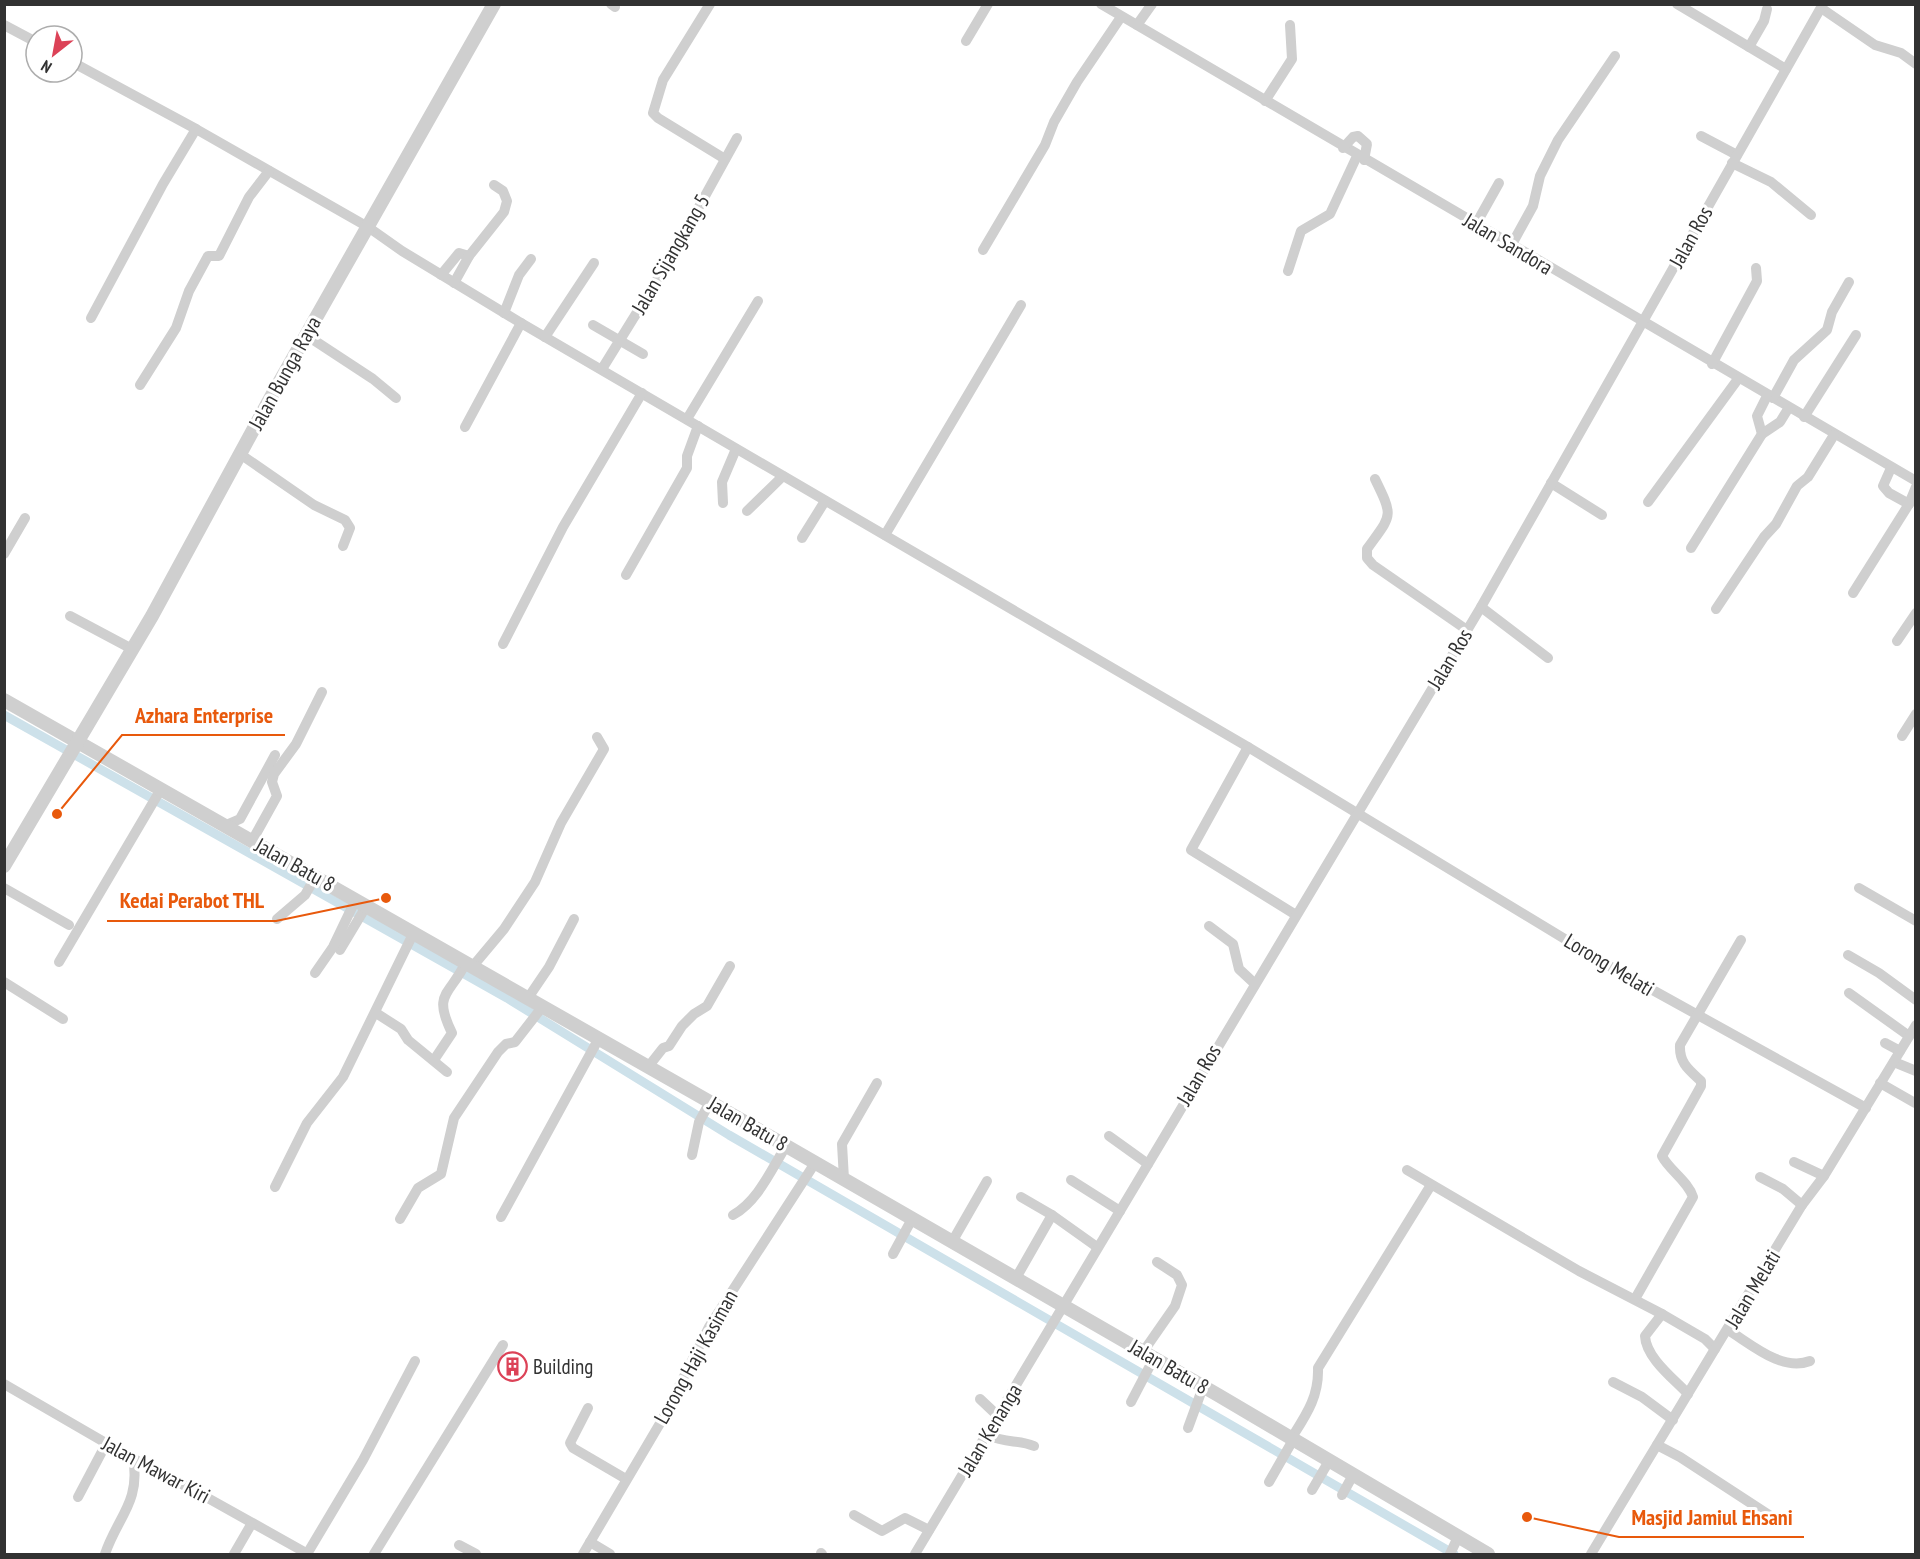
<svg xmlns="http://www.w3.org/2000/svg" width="1920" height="1559" font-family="'PT Sans Narrow',sans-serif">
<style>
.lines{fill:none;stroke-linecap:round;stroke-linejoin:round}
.canal{stroke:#cde1ea;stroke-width:9}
.minor{stroke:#cfcfcf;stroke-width:10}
.tertiary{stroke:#cfcfcf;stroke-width:14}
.labels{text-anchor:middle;stroke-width:6;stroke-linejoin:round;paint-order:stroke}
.street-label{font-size:21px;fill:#323232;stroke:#fff}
.poi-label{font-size:21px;fill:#323232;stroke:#fff;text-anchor:start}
.leader{fill:none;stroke:#e8590c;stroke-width:2}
.callout-dot{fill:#e8590c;stroke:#fff;stroke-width:2}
.callout-label{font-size:22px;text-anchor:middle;font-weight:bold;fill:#e8590c;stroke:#fff;stroke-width:6;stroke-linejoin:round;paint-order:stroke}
</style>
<rect width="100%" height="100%" fill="#fff"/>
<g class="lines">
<path class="canal" d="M4,715L507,998L729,1135L1454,1554"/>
<g class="minor">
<path d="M611,4L615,7"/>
<path d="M710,4L663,80L653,113L658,118L725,159"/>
<path d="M1101,4L1916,481"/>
<path d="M1677,4L1786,69"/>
<path d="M1821,8L1875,45L1901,53L1916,64"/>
<path d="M4,25L36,42"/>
<path d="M1137,25L1152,4"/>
<path d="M966,41L988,4"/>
<path d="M1749,47L1764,21L1767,9"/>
<path d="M72,62L196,129L368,227L402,251L521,323L1248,747L1611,967L1866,1108"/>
<path d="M1265,101L1292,59L1290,25"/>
<path d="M1701,136L1737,155"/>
<path d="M1343,148L1353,137L1358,136L1367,144L1364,160"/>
<path d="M1732,163L1771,182L1811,215"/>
<path d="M1476,224L1499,183"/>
<path d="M1511,246L1533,206L1540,176L1558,140L1615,56"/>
<path d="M983,250L1045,145L1054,122L1077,82L1121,17"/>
<path d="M1288,271L1301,231L1330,214L1357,156"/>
<path d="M441,275L459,253L469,256"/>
<path d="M454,283L469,256L504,212L507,201L503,191L494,185"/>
<path d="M504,313L519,275L531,259"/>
<path d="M91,318L163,184L196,129"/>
<path d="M593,325L643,354"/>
<path d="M306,335L373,379L396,398"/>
<path d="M545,337L594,263"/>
<path d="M1712,364L1757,281L1756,268"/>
<path d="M602,369L673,254L737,138"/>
<path d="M140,385L176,328L189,291L208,256H219L249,197L269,171"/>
<path d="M1773,398L1794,360L1827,330L1832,312L1849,282"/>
<path d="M1804,417L1856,335"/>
<path d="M687,419L758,301"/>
<path d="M465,427L521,323"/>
<path d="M1762,434L1757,416L1767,396"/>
<path d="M240,454L314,505L345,520L350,528L343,546"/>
<path d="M1891,468L1883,486L1889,493L1909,504L1916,487"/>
<path d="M1375,479C1394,518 1392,514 1367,549V558L1373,565L1467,630"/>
<path d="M1551,483L1602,515"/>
<path d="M1648,502L1738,379"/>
<path d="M723,503L722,482L736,449"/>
<path d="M747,511L783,476"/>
<path d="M885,535L1021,305"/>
<path d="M802,538L825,501"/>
<path d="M1691,548L1762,434L1780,422L1788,409"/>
<path d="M4,554L25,518"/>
<path d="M626,575L687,468V456L698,426"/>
<path d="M1853,593L1909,504"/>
<path d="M1481,607L1548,658"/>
<path d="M1716,609L1764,537L1776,524L1797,486L1808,477L1834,435"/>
<path d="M70,616L132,649"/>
<path d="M1897,641L1916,613"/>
<path d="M503,644L563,527L642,393"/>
<path d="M1902,736L1916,714"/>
<path d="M1248,747L1191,850L1296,915"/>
<path d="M226,825L240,819L275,755"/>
<path d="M252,841L277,796L272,782L274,774L296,744L322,692"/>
<path d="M4,888L69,925"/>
<path d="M1859,888L1916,921"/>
<path d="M277,919L305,895L316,876"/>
<path d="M1209,926L1233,944L1239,969L1254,983"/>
<path d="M340,950L367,905"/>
<path d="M1848,955L1879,973L1916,1000"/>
<path d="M59,962L161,789"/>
<path d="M473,966L504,929L535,882L561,823L604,749L597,737"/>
<path d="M315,973L333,947L356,899"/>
<path d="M4,982L63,1019"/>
<path d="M1849,993L1909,1036"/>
<path d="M528,998L549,967L574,919"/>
<path d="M376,1013L401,1029L408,1040L447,1072"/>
<path d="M1885,1043L1900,1051"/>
<path d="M434,1060L452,1033C432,992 450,996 466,962"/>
<path d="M1894,1062L1916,1071"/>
<path d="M648,1067L663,1048L669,1046L682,1026L694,1014L707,1006L730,966"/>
<path d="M1880,1083L1915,1103"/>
<path d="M1109,1136L1148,1164"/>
<path d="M692,1155L699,1122L710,1102"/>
<path d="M1794,1162L1824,1176"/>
<path d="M1407,1170L1579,1271L1662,1314L1645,1336C1646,1358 1674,1379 1688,1394"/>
<path d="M1760,1177L1783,1189L1802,1205"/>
<path d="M844,1179L842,1144L877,1083"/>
<path d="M1071,1180L1120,1211"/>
<path d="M275,1187L307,1123L343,1077L414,932"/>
<path d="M1021,1197L1052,1215L1097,1247"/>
<path d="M733,1215C758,1201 771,1170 786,1146"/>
<path d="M501,1217L599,1038"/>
<path d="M400,1219L418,1188L441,1174L454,1118L498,1052L506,1044L515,1042L543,1006"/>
<path d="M952,1242L987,1181"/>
<path d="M893,1254L912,1219"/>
<path d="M1016,1278L1052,1215"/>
<path d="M1635,1299L1693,1197C1688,1181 1669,1170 1662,1156L1701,1086V1081C1689,1070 1679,1063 1680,1045L1741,940"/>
<path d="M1662,1314L1705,1339L1715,1349"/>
<path d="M1728,1330C1751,1344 1782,1372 1810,1361"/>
<path d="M1143,1352L1175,1306L1182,1285L1177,1275L1157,1262"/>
<path d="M1613,1382L1642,1397L1673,1420"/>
<path d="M4,1384L130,1457L197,1492L308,1554"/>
<path d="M980,1399L998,1416"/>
<path d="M1131,1402L1154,1358"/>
<path d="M588,1408L570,1443L573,1448L626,1479"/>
<path d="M1188,1428L1203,1387"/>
<path d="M988,1435C1007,1444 1017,1439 1034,1446"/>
<path d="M1291,1439C1306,1415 1319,1397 1318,1368L1431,1185"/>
<path d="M1657,1445L1680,1457L1772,1517"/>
<path d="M1269,1482L1293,1440"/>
<path d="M1312,1490L1329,1461"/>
<path d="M1342,1495L1353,1475"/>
<path d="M78,1497L106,1444"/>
<path d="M854,1515L882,1531L905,1518L929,1530"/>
<path d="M590,1542L610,1554"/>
<path d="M459,1545L476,1554"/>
<path d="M821,1553L822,1554"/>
<path d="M105,1554C117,1518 141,1501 133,1459"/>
<path d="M234,1554L252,1523"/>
<path d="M307,1554L363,1460L415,1361"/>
<path d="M374,1554L503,1345"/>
<path d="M583,1554L662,1420L709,1327L815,1163"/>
<path d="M915,1554L1481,607L1823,4"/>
<path d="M1450,1554L1458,1537"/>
<path d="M1591,1554L1802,1205L1824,1176L1916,1025"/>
</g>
<g class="tertiary">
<path d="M4,700L710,1102L1218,1395L1488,1554"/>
<path d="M4,866L152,616L271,397L494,4"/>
</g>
</g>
<defs>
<symbol id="building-ring" viewBox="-11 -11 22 22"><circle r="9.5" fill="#fff" stroke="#dc4257" stroke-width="1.5"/><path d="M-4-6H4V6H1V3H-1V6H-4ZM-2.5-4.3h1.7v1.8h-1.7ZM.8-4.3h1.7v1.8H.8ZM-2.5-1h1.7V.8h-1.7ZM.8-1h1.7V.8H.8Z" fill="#dc4257"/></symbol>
</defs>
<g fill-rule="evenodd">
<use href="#building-ring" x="496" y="1350" width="33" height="33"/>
</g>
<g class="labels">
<g class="street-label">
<text transform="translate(1691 237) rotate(-61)" y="7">Jalan Ros</text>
<text transform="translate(1508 244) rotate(31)" y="7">Jalan Sandora</text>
<text transform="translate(671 254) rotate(-60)" y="7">Jalan Sijangkang 5</text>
<text transform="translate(285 373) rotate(-61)" y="7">Jalan Bunga Raya</text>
<text transform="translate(1450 659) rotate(-59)" y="7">Jalan Ros</text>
<text transform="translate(295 865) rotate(29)" y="7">Jalan Batu 8</text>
<text transform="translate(1609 965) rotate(31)" y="7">Lorong Melati</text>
<text transform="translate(1199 1075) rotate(-60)" y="7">Jalan Ros</text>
<text transform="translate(748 1124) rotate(30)" y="7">Jalan Batu 8</text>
<text transform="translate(1753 1289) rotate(-59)" y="7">Jalan Melati</text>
<text transform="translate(696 1357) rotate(-61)" y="7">Lorong Haji Kasiman</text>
<text transform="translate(1169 1367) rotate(30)" y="7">Jalan Batu 8</text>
<text transform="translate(990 1430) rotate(-59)" y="7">Jalan Kenanga</text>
<text transform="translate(156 1470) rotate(28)" y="7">Jalan Mawar Kiri</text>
</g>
<g class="poi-label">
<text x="533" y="1374">Building</text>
</g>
</g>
<path class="leader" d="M57 814L122 735H285M386 898L276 921H107M1527 1517L1619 1537H1804"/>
<g class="callout-dot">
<circle cx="57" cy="814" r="6"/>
<circle cx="386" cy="898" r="6"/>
<circle cx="1527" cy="1517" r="6"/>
</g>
<g class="callout-label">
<text x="204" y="723">Azhara Enterprise</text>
<text x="192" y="908">Kedai Perabot THL</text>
<text x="1712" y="1525">Masjid Jamiul Ehsani</text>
</g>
<rect width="1920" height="1559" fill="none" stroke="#323232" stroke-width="12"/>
<g transform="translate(54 54) rotate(211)"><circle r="28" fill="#ffffff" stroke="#adadad" stroke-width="1.5"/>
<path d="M0-4.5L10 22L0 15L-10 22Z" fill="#dc4257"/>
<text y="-9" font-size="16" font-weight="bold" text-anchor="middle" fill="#323232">N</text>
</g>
</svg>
